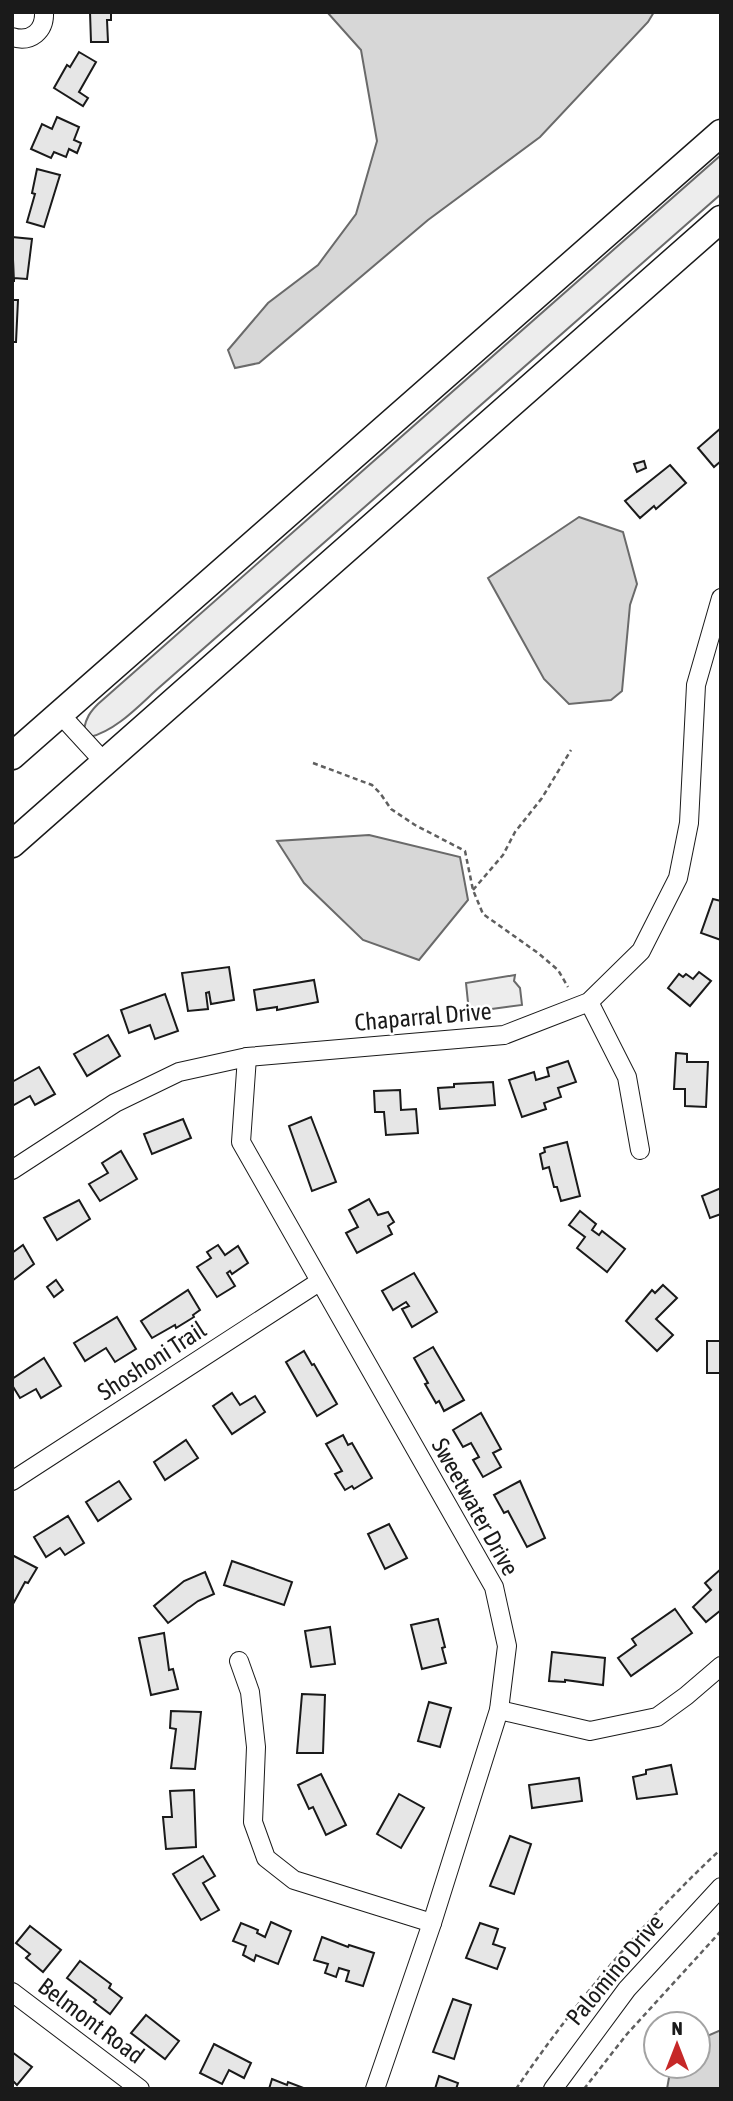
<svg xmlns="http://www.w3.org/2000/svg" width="733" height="2101" font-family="'Asap Condensed',sans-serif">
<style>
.green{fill:#ededed;stroke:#6a6a6a;stroke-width:2}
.water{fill:#d7d7d7;stroke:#6a6a6a;stroke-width:2}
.building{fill:#e6e6e6;stroke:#1a1a1a;stroke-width:2}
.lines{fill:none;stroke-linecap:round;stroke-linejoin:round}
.minor-casing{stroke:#1a1a1a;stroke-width:20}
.highway-casing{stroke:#1a1a1a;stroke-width:29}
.path{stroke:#5f5f5f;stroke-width:2.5;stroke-dasharray:5 3.5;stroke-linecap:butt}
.minor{stroke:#fff;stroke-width:18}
.highway{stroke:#fff;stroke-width:26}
.labels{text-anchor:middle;stroke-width:5;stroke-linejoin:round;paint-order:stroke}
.street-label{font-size:24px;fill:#1a1a1a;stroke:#fff}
</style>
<rect width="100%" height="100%" fill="#fff"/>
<g class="green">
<path d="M721,155V194L162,685C141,703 118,730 90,737L84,729C86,718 90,712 98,704Z"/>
<path d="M515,975L514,981L520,988L522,1005L469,1012L466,983Z"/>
</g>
<g class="water">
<path d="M327,12H654L648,22L540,137L428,220L259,363L235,368L228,350L268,303L318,265L356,214L377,141L361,50Z"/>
<path d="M579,517L623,532L637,584L630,605L622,691L611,700L569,704L544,679L488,578Z"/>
<path d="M369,835L460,857L468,900L419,960L363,940L304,883L277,841Z"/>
<path d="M721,2030V2089H667L671,2066H698V2040Z"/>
</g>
<g class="building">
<path d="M90,12H111V20H107L108,42H91Z"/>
<path d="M79,52L96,62L79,92L88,98L83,106L54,88L67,65L70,67Z"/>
<path d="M57,117L79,127L74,140L81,143L77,153L69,149L66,157L54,152L51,158L31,149L42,124L52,129Z"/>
<path d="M37,169L60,175L44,227L27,222L35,194L32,193Z"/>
<path d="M12,237L32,239L27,279L14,278V282Z"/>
<path d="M12,300H18L16,342H12Z"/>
<path d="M721,428V461L714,467L698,448Z"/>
<path d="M644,461L646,468L637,472L634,464Z"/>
<path d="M670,465L686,483L656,509L654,506L640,518L625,501Z"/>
<path d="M713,899L721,901V940L701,933Z"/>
<path d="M229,967L234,1000L211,1004L209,992L206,993L208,1009L188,1011L182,973Z"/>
<path d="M699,972L711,981L690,1006L668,988L679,974L683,977L686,974L693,979Z"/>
<path d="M314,980L318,1002L277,1010V1007L257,1010L254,990Z"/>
<path d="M165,994L178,1031L155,1039L150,1025L129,1033L121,1010Z"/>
<path d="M108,1035L120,1056L87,1076L74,1054Z"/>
<path d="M676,1053L687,1054V1062H708L706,1107L685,1106V1089H674Z"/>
<path d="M568,1061L576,1082L558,1088L561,1097L544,1103L546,1109L522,1117L509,1080L534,1072L536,1080L549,1076L547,1068Z"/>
<path d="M39,1067L55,1094L35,1105L30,1096L12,1106V1082Z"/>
<path d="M493,1082L495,1105L440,1109L438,1088L454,1087V1084Z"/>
<path d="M400,1090L401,1110L416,1109L418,1133L386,1135L384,1112H375L374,1091Z"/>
<path d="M311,1117L336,1182L312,1191L289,1126Z"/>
<path d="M183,1119L191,1138L152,1154L144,1134Z"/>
<path d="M567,1142L580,1196L561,1201L557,1187H554L549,1167L543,1169L540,1154L545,1152L544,1148Z"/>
<path d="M121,1151L137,1179L100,1201L89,1184L108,1173L102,1163Z"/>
<path d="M721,1188V1214L710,1218L702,1196Z"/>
<path d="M369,1199L378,1215L388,1212L394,1222L388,1226L392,1234L357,1253L346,1233L358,1227L349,1210Z"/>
<path d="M79,1200L90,1219L57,1240L44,1218Z"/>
<path d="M580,1211L596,1224L592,1230L599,1235L602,1231L625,1249L607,1272L577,1248L585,1237L569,1225Z"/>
<path d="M23,1245L34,1264L12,1281V1253Z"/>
<path d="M218,1245L225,1255L238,1246L248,1263L232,1274L230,1271L227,1273L235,1286L217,1297L197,1267L211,1258L207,1252Z"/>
<path d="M414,1273L437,1312L412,1327L402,1309L409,1306L406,1302L393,1310L382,1291Z"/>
<path d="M56,1280L63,1290L54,1297L47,1287Z"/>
<path d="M663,1285L677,1298L656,1319L673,1335L657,1351L626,1321L652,1290L655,1293Z"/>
<path d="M188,1290L200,1310L193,1315L194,1317L176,1328L175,1325L152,1338L141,1321Z"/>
<path d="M117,1317L136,1349L115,1362L106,1348L85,1361L74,1343Z"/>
<rect x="707" y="1341" width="14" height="32"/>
<path d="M433,1347L464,1400L444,1411L439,1401L436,1403L425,1384L428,1383L414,1358Z"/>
<path d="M304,1351L312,1365L314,1364L337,1404L317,1416L286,1362Z"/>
<path d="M44,1358L61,1386L41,1398L36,1389L20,1398L12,1385V1379Z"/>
<path d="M232,1393L240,1405L255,1396L265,1412L232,1434L213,1406Z"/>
<path d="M481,1413L501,1449L493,1453L501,1467L483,1477L473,1460L479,1457L471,1443L463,1447L453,1430Z"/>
<path d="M343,1435L348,1445L352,1443L372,1478L354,1489L352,1486L345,1490L335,1474L342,1471L326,1444Z"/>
<path d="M186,1440L198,1458L165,1480L154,1462Z"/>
<path d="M119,1481L131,1499L98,1521L86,1502Z"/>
<path d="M520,1481L545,1538L527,1547L508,1511L504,1513L494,1495Z"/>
<path d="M68,1516L84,1543L65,1555L60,1548L46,1557L34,1537Z"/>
<path d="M389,1524L407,1558L385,1569L368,1534Z"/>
<path d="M12,1555L37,1568L28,1583L25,1582L13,1604Z"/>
<path d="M232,1561L292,1582L284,1605L224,1585Z"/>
<path d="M721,1569V1610L706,1622L693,1607L711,1590L705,1583Z"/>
<path d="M205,1572L214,1594L198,1601L168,1623L154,1606L184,1581Z"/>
<path d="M675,1609L692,1633L631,1676L618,1658L636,1645L632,1639Z"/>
<path d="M438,1619L445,1647L442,1648L446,1663L422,1669L411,1625Z"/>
<path d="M330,1627L335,1664L311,1667L305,1631Z"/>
<path d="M164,1633L169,1670L173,1669L178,1689L151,1695L139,1638Z"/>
<path d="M552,1652L605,1658L603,1685L565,1680V1682L549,1681Z"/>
<path d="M302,1694L325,1695L323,1753H297Z"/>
<path d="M429,1702L451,1708L440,1747L418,1741Z"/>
<path d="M171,1711L201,1712L195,1769L171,1768L176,1729L170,1728Z"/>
<path d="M671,1765L677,1794L637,1799L633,1777L646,1774V1770Z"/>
<path d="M321,1774L346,1825L326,1835L313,1807L309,1809L298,1785Z"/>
<path d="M579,1778L582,1801L532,1808L529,1785Z"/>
<path d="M194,1790L196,1847L166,1849L163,1817H172L170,1791Z"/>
<path d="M399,1794L424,1808L401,1848L377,1834Z"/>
<path d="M510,1836L531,1844L514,1894L490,1886Z"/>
<path d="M203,1856L215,1876L203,1883L219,1910L201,1920L173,1874Z"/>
<path d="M271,1922L291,1931L278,1964L256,1955L254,1961L243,1955L246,1946L233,1941L241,1923L258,1930L257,1933L265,1937Z"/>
<path d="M480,1923L498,1929L493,1944L505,1948L497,1969L466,1958Z"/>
<path d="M30,1926L61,1950L43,1972L26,1958L30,1954L16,1943Z"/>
<path d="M322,1937L348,1947L349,1945L374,1953L363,1986L346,1981L349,1971L339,1968L336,1977L325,1973L328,1964L314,1960Z"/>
<path d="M80,1961L111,1984L109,1988L122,1998L110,2014L94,2002L96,2000L67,1978Z"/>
<path d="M453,1999L471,2005L454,2059L433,2052Z"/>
<path d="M146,2015L179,2041L165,2059L131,2033Z"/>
<path d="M214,2044L251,2063L244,2078L229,2070L222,2084L200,2073Z"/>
<path d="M12,2052L32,2067L17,2085L12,2080Z"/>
<path d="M439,2076L458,2083L456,2089H435Z"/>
<path d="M272,2079L287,2085L288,2082L306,2089H269Z"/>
</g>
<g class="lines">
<defs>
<g id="minor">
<path d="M12,37C31,43 45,31 44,12"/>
<path d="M60,714L105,763"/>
<path d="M589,1002L627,1077L640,1150"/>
<path d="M247,1057L241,1142L494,1587L507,1646L499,1710L432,1923L375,2089"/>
<path d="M12,1170L115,1103L179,1072L247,1057L504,1035L589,1002L641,951L678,878L689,823L696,685L721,598"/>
<path d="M12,1481L319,1282"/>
<path d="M239,1661L250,1692L256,1747L253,1822L266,1858L294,1880L432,1923"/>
<path d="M499,1710L590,1731L657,1717L686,1696L721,1666"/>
<path d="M12,1992L140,2089"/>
<path d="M553,2089L627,1989L721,1887"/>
</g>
<g id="highway">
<path d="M12,756L721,133"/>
<path d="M12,844L721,219"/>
</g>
</defs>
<use href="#minor" class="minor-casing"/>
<use href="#highway" class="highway-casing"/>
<g class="path">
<path d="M313,763L372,785L380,793L391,809L415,825L465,851L473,890L483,914L538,953L558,970L568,987"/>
<path d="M473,890L503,855L515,832L542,798L571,750"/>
<path d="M516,2089C575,2002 644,1921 721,1849"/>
<path d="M584,2089L627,2034L721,1931"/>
</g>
<use href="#minor" class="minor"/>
<use href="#highway" class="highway"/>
</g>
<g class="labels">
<g class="street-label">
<text transform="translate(423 1017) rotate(-5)" y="8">Chaparral Drive</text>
<text transform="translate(152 1361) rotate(-33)" y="8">Shoshoni Trail</text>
<text transform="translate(475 1507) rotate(61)" y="8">Sweetwater Drive</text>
<text transform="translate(615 1970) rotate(-50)" y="8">Palomino Drive</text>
<text transform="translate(91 2021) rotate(37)" y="8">Belmont Road</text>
</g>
</g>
<rect width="733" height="2101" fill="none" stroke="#1a1a1a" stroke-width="28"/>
<g transform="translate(677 2045)"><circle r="33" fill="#ffffff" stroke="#a3a3a3" stroke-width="2"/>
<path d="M0-5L12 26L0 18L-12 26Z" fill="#c62828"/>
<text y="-10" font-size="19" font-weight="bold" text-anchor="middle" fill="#1a1a1a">N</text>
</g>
</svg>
